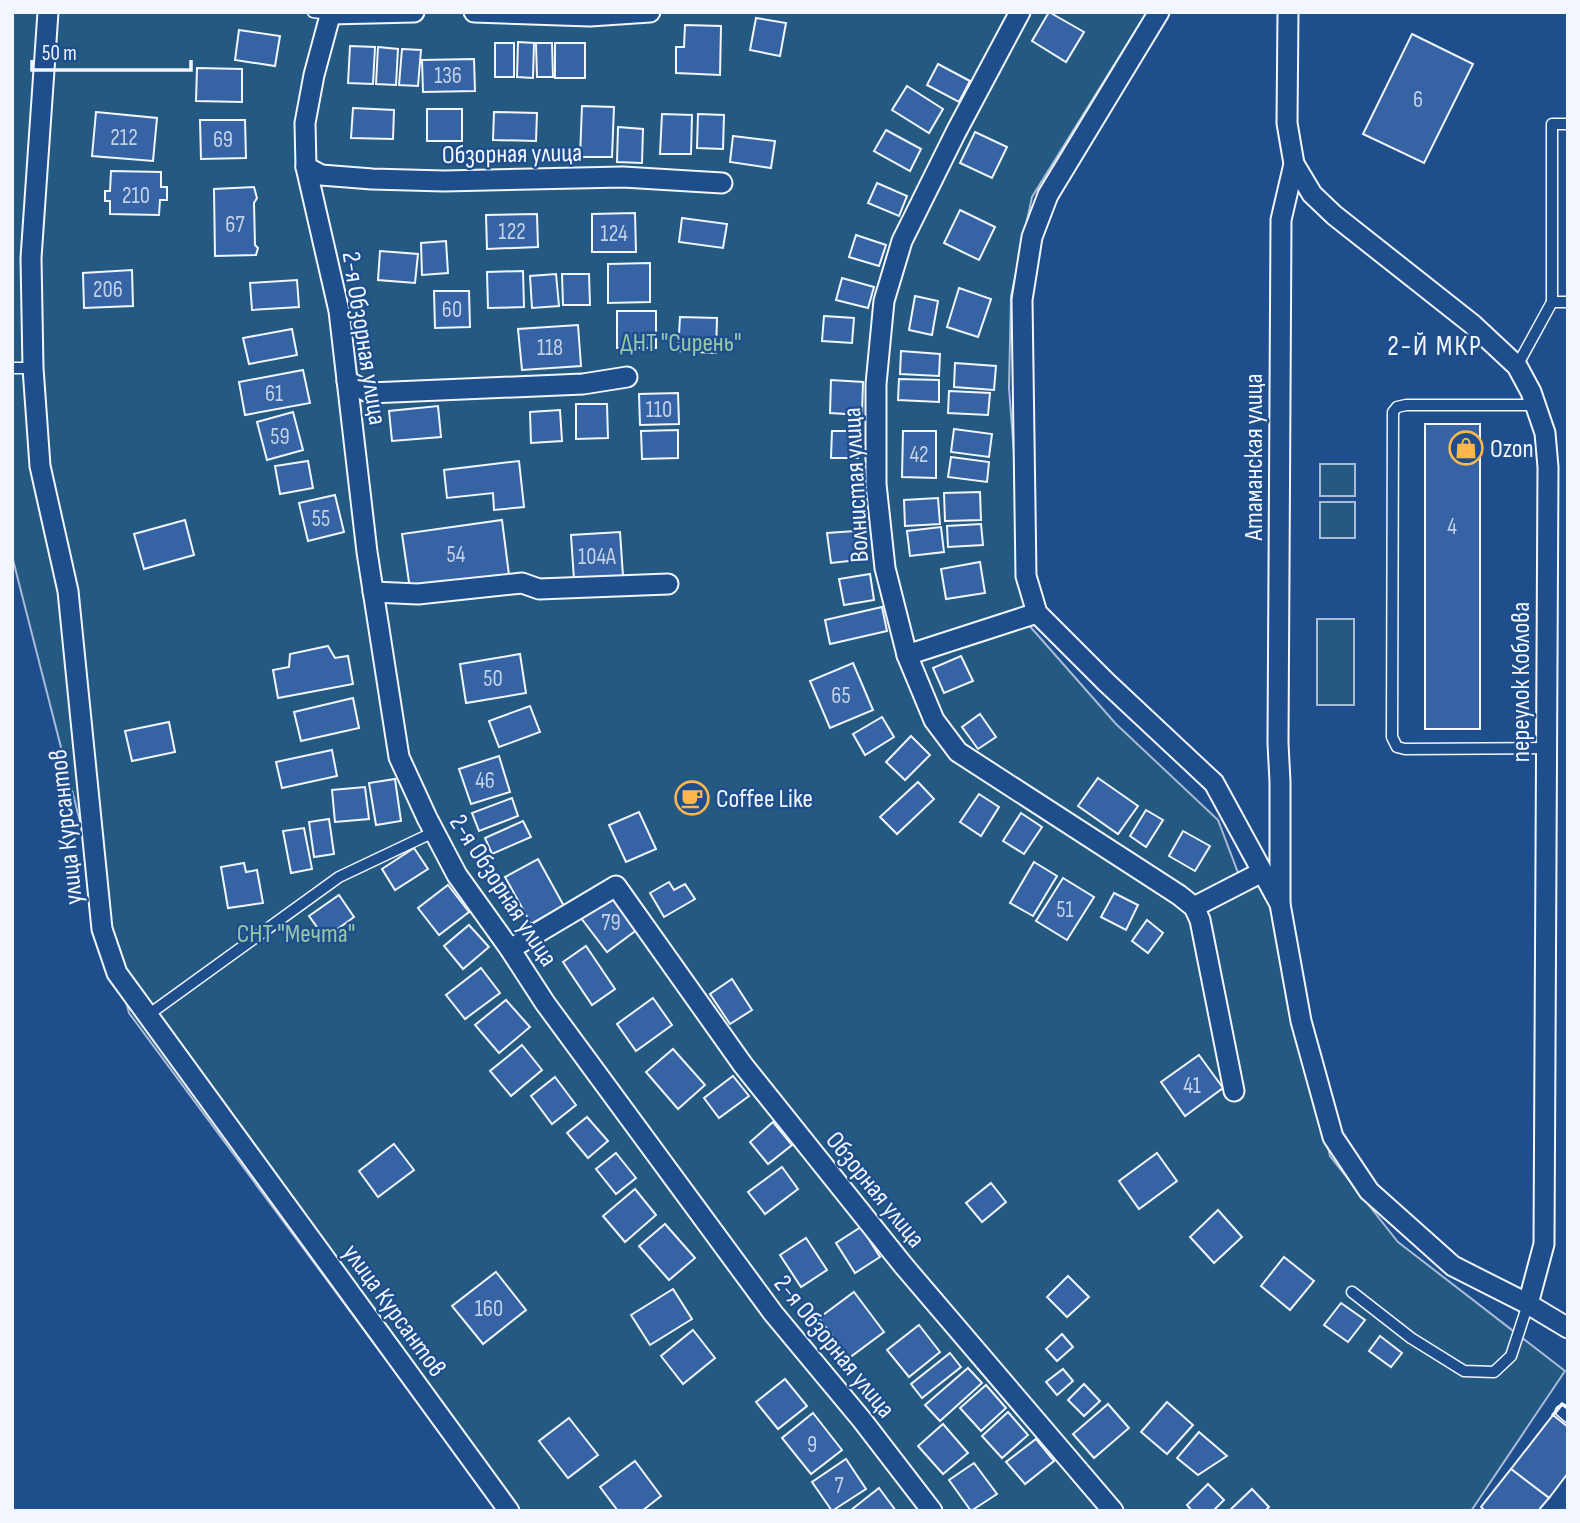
<svg xmlns="http://www.w3.org/2000/svg" width="1580" height="1523" font-family="'Sofia Sans Condensed',sans-serif">
<style>
.green{fill:#245a82;stroke:#a8bbd7;stroke-width:2}
.building{fill:#3563a3;stroke:#f2f6ff;stroke-width:2}
.lines{fill:none;stroke-linecap:round;stroke-linejoin:round}
.service-casing{stroke:#f2f6ff;stroke-width:13}
.minor-casing{stroke:#f2f6ff;stroke-width:23}
.service{stroke:#1f4e8c;stroke-width:10}
.minor{stroke:#1f4e8c;stroke-width:19}
.wall{stroke:#f2f6ff;stroke-width:3.5}
.labels{text-anchor:middle;stroke-width:5;stroke-linejoin:round;paint-order:stroke}
.number-label{font-size:23px;fill:#c3d1e8}
.street-label{font-size:26px;fill:#f2f6ff;stroke:#1f4e8c}
.park-label{font-size:26px;fill:#97c8a6;stroke:#1f4e8c}
.poi-label{font-size:26px;fill:#f2f6ff;stroke:#1f4e8c;text-anchor:start}
.neighbourhood-label{font-size:28px;letter-spacing:2px;fill:#f2f6ff;stroke:#1f4e8c}
</style>
<rect width="100%" height="100%" fill="#1f4e8c"/>
<g class="green">
<path d="M12,12H1147L1032,197L1011,296L1009,388L1027,623L1116,724L1218,820L1242,883L1270,888L1330,1156L1398,1242L1565,1371L1471,1511H498L129,1013L12,556Z"/>
<rect x="1320" y="464" width="35" height="32"/>
<rect x="1320" y="502" width="35" height="36"/>
<rect x="1317" y="619" width="37" height="86"/>
</g>
<g class="building">
<path d="M1049,12L1084,32L1066,62L1032,41Z"/>
<path d="M756,18L786,23L780,56L750,50Z"/>
<path d="M685,25L721,26L720,75L676,73V47H684Z"/>
<path d="M239,30L280,36L275,66L235,60Z"/>
<path d="M1412,34L1473,64L1424,163L1363,134Z"/>
<path d="M518,42L534,43L533,78L517,77Z"/>
<rect x="495" y="43" width="19" height="34"/>
<path d="M536,43H552L553,77H537Z"/>
<rect x="555" y="43" width="30" height="35"/>
<path d="M350,46L375,47L373,84L348,83Z"/>
<path d="M378,47L398,49L396,85L376,84Z"/>
<path d="M402,49L421,50L418,86L399,85Z"/>
<path d="M474,59L475,91L423,92L422,60Z"/>
<path d="M938,64L970,81L959,102L927,85Z"/>
<path d="M197,68L242,69V102L196,101Z"/>
<path d="M907,86L943,109L929,133L892,110Z"/>
<path d="M582,106L614,107L612,157H580Z"/>
<path d="M353,108L394,110L393,139L351,138Z"/>
<rect x="427" y="109" width="35" height="32"/>
<path d="M96,112L157,118L153,161L92,156Z"/>
<path d="M494,112L537,113L536,141L493,140Z"/>
<path d="M662,114L692,115L691,154H660Z"/>
<path d="M698,114L724,115L723,149L697,148Z"/>
<path d="M200,120H245L246,158L201,159Z"/>
<path d="M618,127L643,129L642,163L617,162Z"/>
<path d="M886,130L921,149L910,171L874,151Z"/>
<path d="M975,132L1007,147L992,178L960,163Z"/>
<path d="M733,136L775,141L771,168L730,162Z"/>
<path d="M111,171L161,172V187H167V200H160L159,215L110,214V201H105V191H110Z"/>
<path d="M877,183L907,196L899,216L868,203Z"/>
<path d="M254,187L257,198L254,203L255,245L258,248L256,255L215,256L214,189Z"/>
<path d="M960,210L995,227L979,260L944,243Z"/>
<path d="M635,213L636,252H592V214Z"/>
<path d="M537,214L538,247L487,249L486,215Z"/>
<path d="M682,218L727,224L723,248L679,242Z"/>
<path d="M856,235L886,245L879,266L849,257Z"/>
<path d="M446,241L448,273L422,275L421,243Z"/>
<path d="M380,251L418,254L415,283L378,280Z"/>
<path d="M650,263V302L608,303V264Z"/>
<path d="M132,270L133,306L84,308L83,273Z"/>
<path d="M523,271L524,307L488,308L487,272Z"/>
<path d="M556,274L559,306L532,308L530,276Z"/>
<path d="M562,274H589L590,305H563Z"/>
<path d="M842,278L874,287L868,308L836,300Z"/>
<path d="M297,280L299,307L252,310L250,283Z"/>
<path d="M959,288L991,299L978,337L947,327Z"/>
<path d="M434,291H469L470,327L435,328Z"/>
<path d="M915,296L938,301L932,335L909,330Z"/>
<rect x="617" y="311" width="39" height="37"/>
<path d="M824,316L854,318L852,343L822,341Z"/>
<path d="M680,317L717,318L716,353L678,351Z"/>
<path d="M578,325L581,366L522,370L518,329Z"/>
<path d="M292,329L297,355L249,364L243,338Z"/>
<path d="M901,351L940,354L939,376L900,374Z"/>
<path d="M955,363L996,366L994,390L954,387Z"/>
<path d="M303,370L310,403L245,415L239,382Z"/>
<path d="M899,379L939,380V402L898,400Z"/>
<path d="M831,380L863,382L862,415L830,413Z"/>
<path d="M949,391L990,393L988,415L948,413Z"/>
<path d="M678,393L679,424L640,425L639,394Z"/>
<path d="M576,404H607L608,438L576,439Z"/>
<path d="M438,406L441,437L392,441L389,411Z"/>
<path d="M560,410L562,441L531,443L530,412Z"/>
<path d="M293,412L303,450L267,460L257,422Z"/>
<rect x="1425" y="424" width="55" height="305"/>
<path d="M954,429L992,434L989,457L951,452Z"/>
<path d="M678,430V458L642,459L641,431Z"/>
<path d="M832,431H858V458H831Z"/>
<path d="M903,431H936V478L902,477Z"/>
<path d="M951,457L989,462L987,482L948,477Z"/>
<path d="M308,461L313,488L280,494L275,466Z"/>
<path d="M519,461L524,507L494,510L493,493L447,498L444,470Z"/>
<path d="M980,492L981,520L945,521L944,493Z"/>
<path d="M335,495L344,532L308,541L299,503Z"/>
<path d="M938,498L940,524L905,526L904,500Z"/>
<path d="M185,520L194,555L144,569L134,534Z"/>
<path d="M502,520L509,575L410,589L402,534Z"/>
<path d="M981,524L983,545L948,547L947,526Z"/>
<path d="M941,527L944,552L910,556L907,531Z"/>
<path d="M855,531L858,560L831,563L827,533Z"/>
<path d="M620,532L623,576L574,580L571,535Z"/>
<path d="M980,562L985,593L946,599L941,569Z"/>
<path d="M870,574L874,600L844,605L839,579Z"/>
<path d="M882,607L887,631L830,644L825,620Z"/>
<path d="M328,646L335,658L348,656L353,684L278,698L273,670L289,667L290,654Z"/>
<path d="M520,654L526,693L466,703L460,664Z"/>
<path d="M961,656L973,681L944,693L933,668Z"/>
<path d="M853,663L873,710L830,728L810,681Z"/>
<path d="M353,698L359,728L301,741L294,712Z"/>
<path d="M530,706L540,732L499,747L489,721Z"/>
<path d="M980,714L996,737L978,749L962,727Z"/>
<path d="M882,717L894,737L865,755L853,734Z"/>
<path d="M169,722L175,752L132,761L125,731Z"/>
<path d="M911,736L930,755L905,780L886,762Z"/>
<path d="M332,750L337,776L282,788L276,762Z"/>
<path d="M499,756L510,792L471,804L459,769Z"/>
<path d="M1098,778L1138,806L1118,834L1078,806Z"/>
<path d="M395,779L401,821L376,825L369,783Z"/>
<path d="M918,782L934,799L897,834L880,817Z"/>
<path d="M365,787L369,819L335,822L332,790Z"/>
<path d="M979,794L999,807L981,836L960,822Z"/>
<path d="M512,798L518,816L479,831L472,813Z"/>
<path d="M1146,810L1163,820L1146,847L1130,836Z"/>
<path d="M639,812L656,849L626,862L609,825Z"/>
<path d="M1021,813L1042,827L1024,854L1003,841Z"/>
<path d="M329,819L334,854L314,857L309,822Z"/>
<path d="M523,821L531,837L492,854L485,838Z"/>
<path d="M304,828L312,869L291,873L283,831Z"/>
<path d="M1183,831L1210,846L1195,871L1169,856Z"/>
<path d="M414,848L428,869L395,890L382,869Z"/>
<path d="M538,859L564,906L531,924L505,877Z"/>
<path d="M1034,862L1057,876L1033,916L1010,903Z"/>
<path d="M244,863L246,872L257,870L263,903L228,908L221,867Z"/>
<path d="M1063,878L1094,897L1067,940L1036,921Z"/>
<path d="M669,882L674,890L685,884L695,899L664,917L650,893Z"/>
<path d="M448,885L469,912L439,935L418,908Z"/>
<path d="M616,892L642,926L607,952L581,918Z"/>
<path d="M1114,893L1138,905L1126,930L1101,917Z"/>
<path d="M339,895L354,917L325,938L309,916Z"/>
<path d="M1147,920L1163,933L1148,953L1132,941Z"/>
<path d="M469,925L489,947L463,969L444,946Z"/>
<path d="M586,946L615,989L592,1005L563,962Z"/>
<path d="M481,968L500,993L465,1019L446,995Z"/>
<path d="M732,979L752,1010L730,1024L710,994Z"/>
<path d="M653,998L672,1025L636,1051L617,1024Z"/>
<path d="M506,1000L530,1027L499,1053L475,1025Z"/>
<path d="M522,1045L542,1070L511,1096L490,1071Z"/>
<path d="M673,1049L705,1085L678,1109L646,1072Z"/>
<path d="M1199,1055L1223,1088L1185,1116L1161,1082Z"/>
<path d="M733,1076L749,1096L719,1118L704,1098Z"/>
<path d="M555,1077L576,1105L552,1124L531,1096Z"/>
<path d="M587,1117L608,1141L588,1158L567,1133Z"/>
<path d="M773,1122L792,1145L768,1164L750,1142Z"/>
<path d="M394,1144L414,1170L378,1197L359,1171Z"/>
<path d="M616,1153L636,1178L616,1194L596,1169Z"/>
<path d="M1157,1153L1177,1181L1139,1209L1119,1181Z"/>
<path d="M782,1167L798,1189L765,1214L748,1192Z"/>
<path d="M991,1183L1006,1202L982,1222L966,1203Z"/>
<path d="M635,1189L656,1215L625,1242L603,1216Z"/>
<path d="M1218,1210L1242,1237L1214,1263L1190,1237Z"/>
<path d="M665,1224L695,1258L669,1280L639,1246Z"/>
<path d="M861,1227L880,1257L855,1273L836,1243Z"/>
<path d="M806,1238L827,1270L801,1287L780,1255Z"/>
<path d="M1284,1257L1314,1281L1290,1310L1261,1286Z"/>
<path d="M496,1272L526,1310L483,1344L452,1306Z"/>
<path d="M1068,1276L1089,1297L1067,1317L1047,1297Z"/>
<path d="M673,1289L692,1319L650,1345L631,1315Z"/>
<path d="M854,1292L884,1332L849,1358L819,1318Z"/>
<path d="M1341,1303L1365,1320L1348,1342L1324,1325Z"/>
<path d="M919,1325L940,1352L909,1377L887,1350Z"/>
<path d="M693,1330L715,1358L683,1384L661,1356Z"/>
<path d="M1062,1334L1073,1347L1057,1361L1046,1349Z"/>
<path d="M1380,1336L1402,1353L1391,1367L1369,1351Z"/>
<path d="M950,1353L961,1367L922,1398L911,1384Z"/>
<path d="M968,1368L982,1383L940,1421L925,1405Z"/>
<path d="M1063,1369L1073,1381L1057,1395L1046,1382Z"/>
<path d="M785,1379L807,1406L778,1429L756,1402Z"/>
<path d="M1084,1384L1100,1401L1084,1416L1068,1400Z"/>
<path d="M986,1385L1006,1408L981,1431L960,1408Z"/>
<path d="M1167,1402L1193,1425L1167,1454L1141,1432Z"/>
<path d="M1108,1404L1129,1428L1094,1458L1073,1434Z"/>
<path d="M1008,1412L1028,1435L1002,1458L982,1436Z"/>
<path d="M813,1413L842,1450L811,1474L782,1438Z"/>
<path d="M1553,1415L1568,1427V1473L1549,1498L1511,1469Z"/>
<path d="M569,1418L598,1455L568,1478L539,1441Z"/>
<path d="M943,1424L968,1453L943,1474L918,1446Z"/>
<path d="M1199,1432L1227,1456L1198,1475L1177,1458Z"/>
<path d="M1036,1439L1054,1461L1025,1484L1006,1462Z"/>
<path d="M846,1459L866,1489L832,1511L812,1482Z"/>
<path d="M635,1461L661,1496L642,1511H618L600,1487Z"/>
<path d="M974,1463L997,1494L971,1511L949,1480Z"/>
<path d="M1511,1469L1549,1498L1538,1511H1485L1481,1507Z"/>
<path d="M1208,1484L1224,1500L1213,1511H1192L1187,1505Z"/>
<path d="M879,1488L896,1511H852L851,1510Z"/>
<path d="M1252,1489L1269,1507L1265,1511H1229Z"/>
</g>
<g class="lines">
<defs>
<g id="service">
<path d="M313,12L330,14"/>
<path d="M1568,124H1552V302H1568"/>
<path d="M1517,366L1552,302"/>
<path d="M12,368H33"/>
<path d="M1535,405H1406L1397,407L1393,412L1392,737L1397,747L1405,749L1546,748"/>
<path d="M148,1015L339,877L434,832"/>
<path d="M1352,1292L1411,1338L1464,1371L1494,1372L1511,1356L1528,1304"/>
<path d="M1561,1411L1568,1417"/>
</g>
<g id="minor">
<path d="M48,12L31,258L33,368L40,466L68,591L102,929L117,973L509,1511"/>
<path d="M331,12L314,75L305,123L306,167L339,311L367,552L399,757L427,818L457,875L510,949L545,1003L773,1313L862,1420L932,1511"/>
<path d="M474,12L590,16L650,12"/>
<path d="M1020,12L956,132L902,241L884,301L876,384V484L885,568L907,655L934,720L958,752L1179,895L1194,907L1200,920L1234,1091"/>
<path d="M1159,12L1048,195L1032,237L1022,300L1026,576L1037,613L1106,682L1214,783L1280,904L1301,1021L1333,1137L1369,1191L1453,1266L1528,1304L1568,1328"/>
<path d="M330,14L414,12"/>
<path d="M1294,164L1312,194L1334,215L1472,324L1517,366L1531,392L1545,433L1548,467L1544,1244L1528,1304"/>
<path d="M306,167L321,175L372,179L444,181L623,177L722,183"/>
<path d="M347,381L370,393L583,384L627,377"/>
<path d="M373,592L418,594L522,583L539,589L668,584"/>
<path d="M907,655L1037,613"/>
<path d="M1280,902V782L1278,743L1281,220L1294,164L1287,123L1288,12"/>
<path d="M1194,907L1262,872"/>
<path d="M510,949L616,886L743,1065L903,1265L1113,1511"/>
</g>
</defs>
<use href="#service" class="service-casing"/>
<use href="#minor" class="minor-casing"/>
<use href="#service" class="service"/>
<use href="#minor" class="minor"/>
<path class="wall" d="M1553,1415L1562,1404L1568,1408"/>
</g>
<defs>
<symbol id="shop-ring" viewBox="-11 -11 22 22"><circle r="9.5" fill="#1f4e8c" stroke="#ffb74d" stroke-width="1.5"/><path d="M-5-2.5h2.3a2.7 3.5 0 0 1 5.4 0H5L5.5 6h-11ZM-1.5-2.5h3a1.5 2.3 0 0 0-3 0Z" fill="#ffb74d"/></symbol>
<symbol id="cafe-ring" viewBox="-11 -11 22 22"><circle r="9.5" fill="#1f4e8c" stroke="#ffb74d" stroke-width="1.5"/><path d="M-5.5-4.5H6V0H3Q3 3.5 0 3.5H-2.5Q-5.5 3.5-5.5 0ZM3-3.2v2h1.7v-2ZM-6 4.5H4V6H-6Z" fill="#ffb74d"/></symbol>
</defs>
<g fill-rule="evenodd">
<use href="#shop-ring" x="1447" y="429" width="38" height="38"/>
<use href="#cafe-ring" x="673" y="779" width="38" height="38"/>
</g>
<g class="labels">
<g class="number-label">
<text x="448" y="83">136</text>
<text x="1418" y="107">6</text>
<text x="124" y="145">212</text>
<text x="223" y="147">69</text>
<text x="136" y="203">210</text>
<text x="235" y="232">67</text>
<text x="512" y="239">122</text>
<text x="614" y="241">124</text>
<text x="108" y="297">206</text>
<text x="452" y="317">60</text>
<text x="550" y="355">118</text>
<text x="274" y="401">61</text>
<text x="659" y="417">110</text>
<text x="280" y="444">59</text>
<text x="919" y="462">42</text>
<text x="321" y="526">55</text>
<text x="1452" y="534">4</text>
<text x="456" y="562">54</text>
<text x="597" y="564">104А</text>
<text x="493" y="686">50</text>
<text x="841" y="703">65</text>
<text x="485" y="788">46</text>
<text x="1065" y="917">51</text>
<text x="611" y="930">79</text>
<text x="1192" y="1093">41</text>
<text x="489" y="1316">160</text>
<text x="812" y="1452">9</text>
<text x="839" y="1493">7</text>
</g>
<g class="street-label">
<text transform="translate(512 153) rotate(-1)" y="9">Обзорная улица</text>
<text transform="translate(365 338) rotate(81)" y="9">2-я Обзорная улица</text>
<text transform="translate(1253 457) rotate(-90)" y="9">Атаманская улица</text>
<text transform="translate(855 485) rotate(-93)" y="9">Волнистая улица</text>
<text transform="translate(1520 682) rotate(-90)" y="9">переулок Коблова</text>
<text transform="translate(65 827) rotate(-96)" y="9">улица Курсантов</text>
<text transform="translate(504 890) rotate(57)" y="9">2-я Обзорная улица</text>
<text transform="translate(876 1189) rotate(51)" y="9">Обзорная улица</text>
<text transform="translate(395 1310) rotate(54)" y="9">улица Курсантов</text>
<text transform="translate(835 1346) rotate(51)" y="9">2-я Обзорная улица</text>
</g>
<g class="park-label">
<text x="681" y="351">ДНТ "Сирень"</text>
<text x="296" y="942">СНТ "Мечта"</text>
</g>
<g class="poi-label">
<text x="1490" y="457">Ozon</text>
<text x="716" y="807">Coffee Like</text>
</g>
<g class="neighbourhood-label">
<text x="1435" y="355">2-Й МКР</text>
</g>
</g>
<rect width="1580" height="1523" fill="none" stroke="#f2f6ff" stroke-width="28"/>
<path d="M32 60v10h159v-10" fill="none" stroke="#f2f6ff" stroke-width="3.5"/>
<text x="42" y="60" font-size="21" fill="#f2f6ff" stroke="#1f4e8c" stroke-width="5" paint-order="stroke">50 m</text>
</svg>
